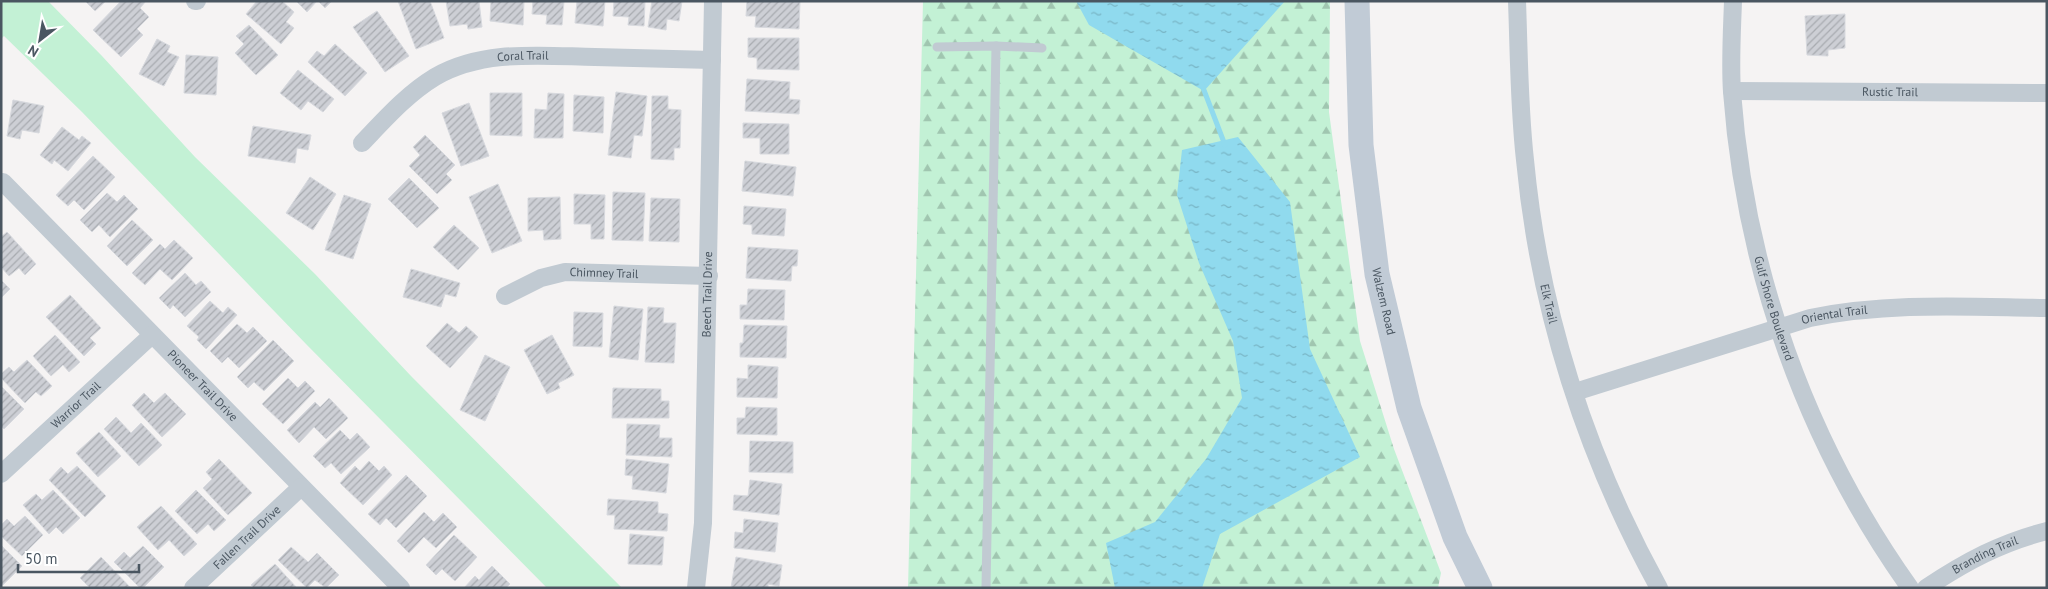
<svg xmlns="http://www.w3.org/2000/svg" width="2048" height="589" font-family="'PT Sans',sans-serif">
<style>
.grass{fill:#c3f1d5}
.forest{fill:url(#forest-firs)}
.water{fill:url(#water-ripples)}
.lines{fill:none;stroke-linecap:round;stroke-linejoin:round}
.stream{stroke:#90daee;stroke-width:5}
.building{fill:url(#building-hatch);stroke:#d7d9de}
.lane{stroke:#c1cad2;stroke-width:9}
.street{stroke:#c1cad2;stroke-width:18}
.secondary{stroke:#c1cbd6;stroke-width:25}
.labels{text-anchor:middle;stroke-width:5;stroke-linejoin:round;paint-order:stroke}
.street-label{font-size:12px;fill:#4a5661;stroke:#fff}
</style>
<defs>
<pattern id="forest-firs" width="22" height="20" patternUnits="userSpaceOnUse" patternTransform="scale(1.25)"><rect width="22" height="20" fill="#c3f1d5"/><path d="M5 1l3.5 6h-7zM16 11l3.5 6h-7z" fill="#a0c6b0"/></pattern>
<pattern id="water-ripples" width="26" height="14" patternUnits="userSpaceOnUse" patternTransform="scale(1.25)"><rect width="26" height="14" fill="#90daee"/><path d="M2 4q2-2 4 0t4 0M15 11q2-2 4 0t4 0" fill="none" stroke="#78b4c4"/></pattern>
<pattern id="building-hatch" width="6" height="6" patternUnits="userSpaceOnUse" patternTransform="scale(1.25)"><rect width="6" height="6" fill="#cdcfd5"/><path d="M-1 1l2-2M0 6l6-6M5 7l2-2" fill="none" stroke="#a8abb0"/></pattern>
</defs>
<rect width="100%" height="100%" fill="#f5f3f3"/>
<path class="grass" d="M1,1H48L102,56L195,157L315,274L411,376L622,588H547L306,344L82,112L4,36L1,39Z"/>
<path class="forest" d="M923,1H1330L1329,112L1360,341L1394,449L1441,573L1438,588H908Z"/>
<g class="water">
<path d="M1076,1H1285L1204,91L1089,25Z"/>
<path d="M1238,137L1290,202L1310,349L1360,457L1220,534L1202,588H1115L1106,543L1155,522L1206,459L1242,398L1233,341L1199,263L1177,195L1182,150Z"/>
</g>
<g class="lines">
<path class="stream" d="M1202,85L1225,145"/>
</g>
<g class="building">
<path d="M85,1H106L95,11Z"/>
<path d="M121,1H146L140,8L149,17L137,29L143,35L121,57L93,30Z"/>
<path d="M257,1H282L294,12L286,22L294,28L281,44L246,14Z"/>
<path d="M296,1H317L307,12Z"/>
<path d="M318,1H332L325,8Z"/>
<path d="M398,1H430L444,38L416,49Z"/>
<path d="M446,1H479L482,27L468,29L467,24L450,26Z"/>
<path d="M491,1H524L523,25L490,21Z"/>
<path d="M533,1H564L562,25L546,24L547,15L532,14Z"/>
<path d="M577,1H605L603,26L575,23Z"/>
<path d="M614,1H645L644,26L628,25L629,17L613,16Z"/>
<path d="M652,1H682L679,21L667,19L666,30L648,27Z"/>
<path d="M747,1H800L799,29L755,27L756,16H746Z"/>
<path d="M377,11L409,56L385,72L353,27Z"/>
<path d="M1845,14V48L1828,50V56L1807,55L1805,16Z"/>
<path d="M249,25L278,55L256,75L235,53L244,44L236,36Z"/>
<path d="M748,38H799V70L757,69V58L748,57Z"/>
<path d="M157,39L170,46L167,52L179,57L164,86L139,74Z"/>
<path d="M335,44L367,73L345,96L308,62L317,51L324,56Z"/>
<path d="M186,55L218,57L216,95L184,93Z"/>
<path d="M298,70L334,99L323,112L308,101L301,110L280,93Z"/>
<path d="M747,79L790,82L789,99L800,100L799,114L745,111Z"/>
<path d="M616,92L647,96L642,136L634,135L631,158L608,155Z"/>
<path d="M490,93H522V136L490,135Z"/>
<path d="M548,93L564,94L563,138H534L535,109L547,110Z"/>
<path d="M574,95L604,97L603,133L573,131Z"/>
<path d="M652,96H668V109L681,110L680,148H674V160L651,159Z"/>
<path d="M13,100L44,106L39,133L22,130L20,139L7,136Z"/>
<path d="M469,103L489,156L461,166L442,113Z"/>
<path d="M743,123L789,124V154H760V138H743Z"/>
<path d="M253,126L311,135L308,150L297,148L295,163L248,156Z"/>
<path d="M62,127L79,140L82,136L91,143L68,171L54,160L52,164L40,155Z"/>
<path d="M425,135L455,165L446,174L452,180L437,194L409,166L420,155L413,147Z"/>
<path d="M93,156L115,177L84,210L74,200L68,206L56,195Z"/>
<path d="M745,161L796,167L793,196L742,191Z"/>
<path d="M310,177L336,194L313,230L286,213Z"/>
<path d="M409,178L439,208L417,228L388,199Z"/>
<path d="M498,184L522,241L492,253L469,197Z"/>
<path d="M613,192L645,193L643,241L612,240Z"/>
<path d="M107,193L117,202L124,195L138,209L110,237L99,225L92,232L80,220Z"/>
<path d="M574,194L605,195L604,239H591V224H574Z"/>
<path d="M344,195L371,204L353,259L325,250Z"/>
<path d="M560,197L561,239L544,240L543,230L528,231V198Z"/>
<path d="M651,198L680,199L679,242L649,241Z"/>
<path d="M744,206L786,209L784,236L752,234V225L743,224Z"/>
<path d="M132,220L153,240L127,266L107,246Z"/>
<path d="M454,225L479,248L458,270L433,247Z"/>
<path d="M7,232L36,264L25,275L19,268L9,276L1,267V237Z"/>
<path d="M174,240L193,258L172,280L160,269L145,285L132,273L160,244L165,249Z"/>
<path d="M748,247L798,250L797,266H792L791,281L746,278Z"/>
<path d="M411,269L460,283L456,297L445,294L441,307L403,297Z"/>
<path d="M185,273L196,285L201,281L211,292L185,317L173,305L170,309L159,298Z"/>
<path d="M1,280L10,289L1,298Z"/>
<path d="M748,289L785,290L784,320L740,319V305H747Z"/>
<path d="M70,295L101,328L90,338L96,344L84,356L46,317Z"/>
<path d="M210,301L223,313L228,307L237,315L206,349L197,340L199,337L187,326Z"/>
<path d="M614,306L643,309L638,360L609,357Z"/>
<path d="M648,307L664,308L663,323H676L674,363L645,362Z"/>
<path d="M574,312L603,313L602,347L573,346Z"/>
<path d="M447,323L459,333L466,326L478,337L450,368L426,346Z"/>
<path d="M237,324L247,333L253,327L267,341L239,368L228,357L222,363L210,351Z"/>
<path d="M744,325L787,326L786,358L740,357V343H743Z"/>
<path d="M55,335L80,362L69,372L63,365L51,376L33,356Z"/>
<path d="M552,335L574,375L558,383L560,388L547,394L524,350Z"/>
<path d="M273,340L294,361L264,391L254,382L248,388L237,377Z"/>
<path d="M485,355L510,367L485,421L460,410Z"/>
<path d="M27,360L52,386L41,396L36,392L25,403L1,378V374L9,367L14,372Z"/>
<path d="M748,365L778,367L777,398L737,397V378L748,379Z"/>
<path d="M288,378L298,388L305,381L315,391L283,424L262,404Z"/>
<path d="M1,386L24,409L4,429L1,426Z"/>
<path d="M613,388L661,389V401H669V418H612Z"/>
<path d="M144,393L154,403L165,393L186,414L162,437L132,405Z"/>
<path d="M329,398L348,418L326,439L314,427L299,443L287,430L315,402L320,407Z"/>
<path d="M746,407L777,408V435L737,434V418H745Z"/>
<path d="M116,417L131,433L141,423L162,445L139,466L104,429Z"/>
<path d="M627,424L660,425L659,438H672V457L626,455Z"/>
<path d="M340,430L350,440L357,433L370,447L341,474L331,463L325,468L313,456Z"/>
<path d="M99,432L121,456L98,477L76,453Z"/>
<path d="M750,441L793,442V473L749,472Z"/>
<path d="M219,459L252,493L228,515L203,488L212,479L206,472Z"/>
<path d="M626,459L669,464L666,493L632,489L633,476L625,475Z"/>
<path d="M369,461L379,471L384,466L392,475L363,505L340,483L355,466L360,471Z"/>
<path d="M77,466L106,496L85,517L49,480L61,467L68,474Z"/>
<path d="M406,475L427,496L396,528L386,518L380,525L368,514Z"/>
<path d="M750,480L782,484L779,515L733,510L734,495L748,496Z"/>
<path d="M53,490L80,518L63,534L56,527L49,534L23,505L36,494L42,500Z"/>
<path d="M196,490L226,520L214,531L208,524L197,534L175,511Z"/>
<path d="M608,499L658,502V513L668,514L667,531L614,529L615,515H607Z"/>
<path d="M161,506L197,544L184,556L169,540L158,550L137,527Z"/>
<path d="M424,512L434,522L443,513L457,527L436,548L424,537L409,553L397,541Z"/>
<path d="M25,516L43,535L22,556L1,536V525L7,519L14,526Z"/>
<path d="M744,519L778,523L775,552L734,548L735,532L743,533Z"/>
<path d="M630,534L664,537L662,565L628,564Z"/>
<path d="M454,535L477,557L455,581L442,569L436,575L426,565Z"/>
<path d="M1,545L22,566L3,585L1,583Z"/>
<path d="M143,546L164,567L143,588H140L114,562L124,552L130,558Z"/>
<path d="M291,547L308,562L317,553L339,575L326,588L315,580L307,588L278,560Z"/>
<path d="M101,557L131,588H90L80,578Z"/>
<path d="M736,557L782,565L779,586L768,584V588H731Z"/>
<path d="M275,564L297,588H254L251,585Z"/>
<path d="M492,566L510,584L506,588H464L475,576L479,580Z"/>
</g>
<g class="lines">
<g class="lane">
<path d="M996,46L1042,48"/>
<path d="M937,47L996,46L986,588"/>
</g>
<g class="street">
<path d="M195,1H197"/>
<path id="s1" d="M1517,1C1519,54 1519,107 1525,160C1539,310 1586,456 1659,588"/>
<path id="s2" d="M1733,1C1732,31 1730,62 1732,92C1745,270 1806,442 1910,588"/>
<path id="s3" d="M1732,91L2047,93"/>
<path id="s4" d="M362,143C385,119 407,94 435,77C483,49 542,56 595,57C634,58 673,59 712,60"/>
<path id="s5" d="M1,184L3,182L401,588"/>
<path id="s6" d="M505,296L541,278L565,272L709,276"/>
<path id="s7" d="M1575,392L1810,318C1890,302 1966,307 2047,308"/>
<path id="s8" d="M1,474L152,335"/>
<path id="s9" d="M193,588L301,487"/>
<path id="s10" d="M696,588L703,523L713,1"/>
<path id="s11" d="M1926,588C1965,562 2002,542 2047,531"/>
</g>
<path class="secondary" id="s12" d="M1357,1L1361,145L1377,274L1409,408L1455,537L1480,588"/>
</g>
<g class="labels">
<g class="street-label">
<text dy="4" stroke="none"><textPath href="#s4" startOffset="190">Coral Trail</textPath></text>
<text dy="4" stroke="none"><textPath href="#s3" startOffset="158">Rustic Trail</textPath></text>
<text dy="4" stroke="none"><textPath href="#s6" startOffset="104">Chimney Trail</textPath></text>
<text dy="4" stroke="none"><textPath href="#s10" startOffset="294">Beech Trail Drive</textPath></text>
<text dy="4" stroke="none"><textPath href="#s12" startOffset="302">Walzem Road</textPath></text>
<text dy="4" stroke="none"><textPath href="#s1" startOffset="305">Elk Trail</textPath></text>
<text dy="4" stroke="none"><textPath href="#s2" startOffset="312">Gulf Shore Boulevard</textPath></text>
<text dy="4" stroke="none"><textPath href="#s7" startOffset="271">Oriental Trail</textPath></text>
<text dy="4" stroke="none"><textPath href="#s5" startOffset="288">Pioneer Trail Drive</textPath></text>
<text dy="4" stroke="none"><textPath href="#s8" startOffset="102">Warrior Trail</textPath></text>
<text dy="4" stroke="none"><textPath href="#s9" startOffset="74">Fallen Trail Drive</textPath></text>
<text dy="4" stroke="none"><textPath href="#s11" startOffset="68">Branding Trail</textPath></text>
</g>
</g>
<rect width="2048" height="589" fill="none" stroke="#4a5661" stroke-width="5"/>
<g transform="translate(40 40) rotate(211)" stroke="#ffffff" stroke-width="4" paint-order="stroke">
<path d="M0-4L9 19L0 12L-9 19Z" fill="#4a5661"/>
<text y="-8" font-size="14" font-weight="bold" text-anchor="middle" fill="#4a5661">N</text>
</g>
<path d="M18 564v8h121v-8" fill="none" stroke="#4a5661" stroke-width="2.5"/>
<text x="25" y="564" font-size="15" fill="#4a5661" stroke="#ffffff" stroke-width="4" paint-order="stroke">50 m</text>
</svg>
